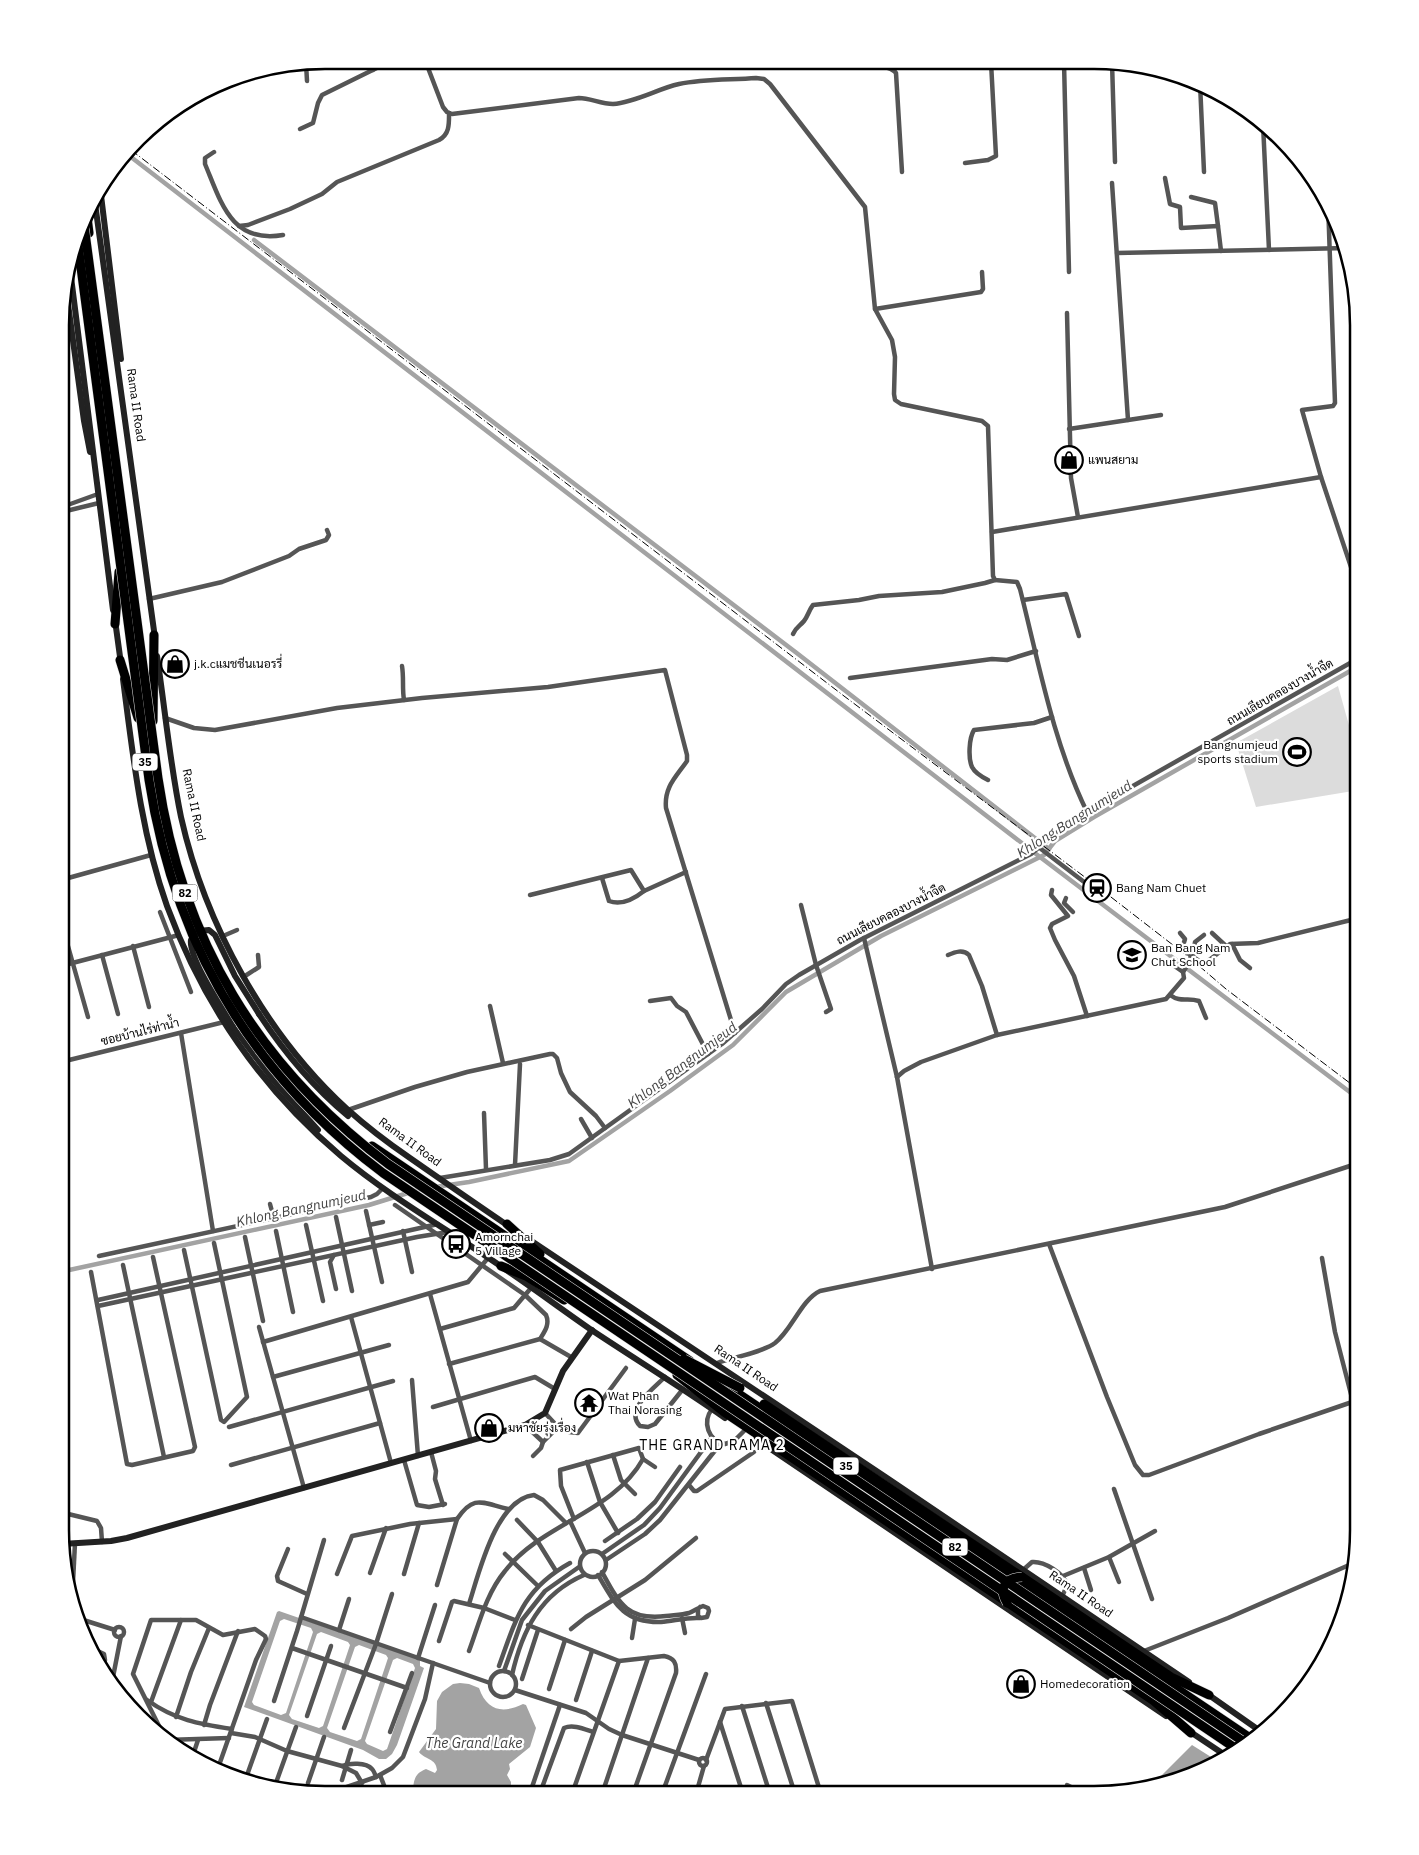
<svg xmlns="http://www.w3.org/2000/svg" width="1419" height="1855" font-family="'IBM Plex Sans',Sarabun,sans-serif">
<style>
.green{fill:#dcdcdc}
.water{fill:#a3a3a3;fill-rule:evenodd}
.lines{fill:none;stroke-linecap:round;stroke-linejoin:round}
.canal{stroke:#a3a3a3;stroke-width:4.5}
.highway-casing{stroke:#dbdbdb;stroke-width:10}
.street{stroke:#555;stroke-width:4.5}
.secondary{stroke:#222;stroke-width:6}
.highway{stroke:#000;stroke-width:9}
.rail{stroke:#000;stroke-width:1;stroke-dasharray:8 2.5 1 2.5;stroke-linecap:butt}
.highway-bridge-casing{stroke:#dbdbdb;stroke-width:10;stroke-linecap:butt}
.secondary-bridge{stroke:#222;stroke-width:6}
.highway-bridge{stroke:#000;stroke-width:9}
.labels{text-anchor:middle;stroke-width:4.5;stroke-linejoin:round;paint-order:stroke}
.shield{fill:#fff;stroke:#4c4c4c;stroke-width:1}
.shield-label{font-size:11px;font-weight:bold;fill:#000}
.street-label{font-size:12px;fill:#000;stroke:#fff}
.poi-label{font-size:12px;fill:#000;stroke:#fff;text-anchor:start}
.water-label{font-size:14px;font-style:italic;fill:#444;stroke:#fff}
.neighbourhood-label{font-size:14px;letter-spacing:1px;fill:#000;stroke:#fff}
.rim{fill:none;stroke:#000;stroke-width:2.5}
</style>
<rect width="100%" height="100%" fill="#fff"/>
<path class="green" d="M1338,686L1359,761V790L1256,807L1236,743Z"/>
<g class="water">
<path d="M279,1611L420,1660V1666L424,1668L397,1745L392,1754L386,1759H379L363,1750L244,1707L277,1612ZM284,1619L311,1628L313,1632L286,1713L281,1715L254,1705L252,1702L280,1621ZM321,1632L348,1642L350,1645L323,1726L319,1728L292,1719L289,1715L317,1634ZM359,1645L386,1655L388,1658L361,1739L357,1741L330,1732L327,1728L355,1647ZM397,1658L413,1664L415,1668L387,1749L383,1751L367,1744L365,1741L393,1660Z"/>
<path d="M460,1683L469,1684L479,1688C487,1711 503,1714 523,1704L526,1705L536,1728L530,1747L509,1764L510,1769L507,1775L511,1782V1787L501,1793H405L413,1789C414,1778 416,1773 426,1769L435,1773L437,1770C436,1758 425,1760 419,1752L436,1729L437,1701L442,1692L453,1684Z"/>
<path d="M1192,1745L1219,1762C1202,1774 1171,1785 1149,1788Z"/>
</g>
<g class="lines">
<g class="canal">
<path d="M127,154L1040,857L1359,1099"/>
<path d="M254,240L798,654L1049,849"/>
<path d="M435,1187L469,1182L569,1161L670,1091L733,1045L786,992L881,936L1044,855L1055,841L1094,817L1359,666"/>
<path d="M60,1272L369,1205L424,1188"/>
</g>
<defs>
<g id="highway">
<path d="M87,217L89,233"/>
<path d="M115,624L119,572"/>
<path d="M120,660L138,718"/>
<path d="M153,721L154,635"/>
<path d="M372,1146L690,1361"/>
<path d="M507,1224L540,1254"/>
<path d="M501,1266L526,1276L564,1300"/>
<path d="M677,1375L724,1412L1154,1701L1191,1733"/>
<path d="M718,1380L1253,1740"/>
<path d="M764,1404L1171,1677L1209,1695"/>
</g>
</defs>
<use href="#highway" class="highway-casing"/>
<g class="street">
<path d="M369,60L373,70"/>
<path d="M425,60L443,107L447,112L452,114L579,98C590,98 601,104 613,104C636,102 657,89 679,84C704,79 731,80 756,78L764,79L770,84L865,207L875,309L892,340L895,357L894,394L895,400L901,404L982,421L988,426L993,576L995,580L1017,582L1020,589C1039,664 1053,742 1087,812"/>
<path d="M794,61L796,65H799L843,61"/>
<path d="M870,62C878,66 892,67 896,73L902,172"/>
<path d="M1064,62L1069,272"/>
<path d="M1112,62L1115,162"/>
<path d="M306,63L307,81"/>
<path d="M1200,83L1204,172"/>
<path d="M1201,89H1211"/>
<path d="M1263,124L1269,250"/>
<path d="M300,129L313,123L318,103L322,95L393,60"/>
<path d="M214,152L205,158V164C221,202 231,244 283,235"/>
<path d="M965,163L988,160L996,156L991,62"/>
<path d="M1165,178L1170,204L1180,207L1181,228L1218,226L1221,251"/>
<path d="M1112,183L1128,420"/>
<path d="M1191,197L1215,203L1218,226"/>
<path d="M1328,202L1335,403L1333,406L1302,410L1321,477L1359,591"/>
<path d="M239,226L248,225L290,209L322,194L337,182L439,140C450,134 449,123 449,113"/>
<path d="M1117,253L1347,248"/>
<path d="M875,309L981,292L983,289L982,272"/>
<path d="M1067,313L1071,478L1078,517"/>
<path d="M1069,429L1161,415"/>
<path d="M1358,491L1359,492"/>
<path d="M62,507L98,494"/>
<path d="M62,512L99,503"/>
<path d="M992,532L1321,477"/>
<path d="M149,599L222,582L289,556L299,549L326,540L329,535L327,530"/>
<path d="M1023,600L1066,594L1079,636"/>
<path d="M793,634C796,627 800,626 804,621C808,616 809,610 813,605L859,600L879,596L942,592L985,583L995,580"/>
<path d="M402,666C404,678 402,688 404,700"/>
<path d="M850,678L992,659L1007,660L1036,651"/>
<path d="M165,718L194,728L215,730L337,708L422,698L548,687L665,670L687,755V761C676,777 664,787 666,808L735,1033"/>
<path d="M988,780C982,777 975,773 972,767C968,758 969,738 974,730L1034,723L1052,717"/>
<path d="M1041,849L1088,885"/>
<path d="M602,878L609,901C622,906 634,899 644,891"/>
<path d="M61,880L151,855"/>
<path d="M1052,890L1051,895L1068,916L1052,924L1050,928L1055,940L1074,976L1087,1016"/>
<path d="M530,895L631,870L644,891L686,872"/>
<path d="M1066,898L1064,903L1073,912"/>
<path d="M801,905L816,965L831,1009L826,1012"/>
<path d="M160,912L191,992"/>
<path d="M64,932L88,1017"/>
<path d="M1180,933L1185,939L1182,949L1193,957L1195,942L1204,935"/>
<path d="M1212,933L1226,946"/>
<path d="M223,936L237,930"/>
<path d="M864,938L897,1077L932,1269"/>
<path d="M1232,944L1240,960L1250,968"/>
<path d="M133,946L149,1007"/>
<path d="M102,955L118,1014"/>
<path d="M948,955C955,952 963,949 969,955L982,986L997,1035"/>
<path d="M61,966L179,935"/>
<path d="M1183,972L1193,957L1204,964L1230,944L1258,943L1359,918"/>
<path d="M245,976L259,967L258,955"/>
<path d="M1170,995C1181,1003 1187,997 1199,1001L1206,1018"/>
<path d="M650,1001L671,998L677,1006L686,1012L708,1054"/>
<path d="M490,1006L503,1063"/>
<path d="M181,1033L213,1231"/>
<path d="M61,1062L224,1022"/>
<path d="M897,1077L904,1071L921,1062L997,1035L1166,999L1184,978L1183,972L1173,965"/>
<path d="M348,1110L415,1087L467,1072L550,1054H553L557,1058L561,1073L570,1092L596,1116L605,1128"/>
<path d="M484,1113L486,1169"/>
<path d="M581,1119L592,1138"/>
<path d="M515,1165L520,1064"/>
<path d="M440,1178L550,1160L569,1154L722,1044L762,1009L786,984L799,975L860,940L1031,854L1071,821L1359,658"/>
<path d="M270,1204L274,1219"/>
<path d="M395,1205L525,1295L546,1315C550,1324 545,1331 540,1339"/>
<path d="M61,1208L66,1198L61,1179"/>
<path d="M366,1211L382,1282"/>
<path d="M336,1217L352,1291"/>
<path d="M306,1225L323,1301"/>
<path d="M369,1225L383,1222"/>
<path d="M276,1231L293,1312"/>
<path d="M403,1231L412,1272"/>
<path d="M245,1237L263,1321"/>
<path d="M1049,1244L1107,1397L1135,1465L1143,1475H1149L1259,1434L1358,1400"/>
<path d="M184,1250L221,1420L224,1422L247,1397L214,1243"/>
<path d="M334,1255L330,1262L336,1289"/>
<path d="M99,1256L371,1197L377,1194L383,1188"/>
<path d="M1322,1258L1335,1332L1353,1402"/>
<path d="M123,1265L164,1457"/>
<path d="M91,1272L127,1464L132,1465L193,1451L195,1447L153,1257"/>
<path d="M430,1294L471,1441"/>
<path d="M98,1300L438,1224"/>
<path d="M98,1306L417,1237L448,1232"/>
<path d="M351,1317L391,1463"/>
<path d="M259,1327L304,1488"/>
<path d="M440,1329L514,1308L531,1288"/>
<path d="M263,1342L468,1282L488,1258"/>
<path d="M717,1363C734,1357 761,1353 775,1343C792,1330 801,1300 820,1291L1225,1207L1359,1163"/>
<path d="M449,1364L540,1339L571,1357"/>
<path d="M273,1377L389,1345"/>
<path d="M665,1377C654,1388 624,1410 640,1426L648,1427L655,1424L683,1389"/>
<path d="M412,1380L418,1456"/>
<path d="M433,1407L535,1377L555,1389"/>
<path d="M712,1409C702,1422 708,1441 725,1444L734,1441L744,1431"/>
<path d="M545,1413L558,1427"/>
<path d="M525,1425L543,1442L558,1427L569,1432L578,1433L626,1368"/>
<path d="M229,1427L393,1381"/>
<path d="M431,1452L436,1471L435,1479L443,1505"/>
<path d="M613,1455L621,1480L635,1494"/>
<path d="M533,1456L541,1448L543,1442"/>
<path d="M404,1460L417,1505L429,1507L445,1504"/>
<path d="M587,1462L600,1502L618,1533"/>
<path d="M231,1465L380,1423"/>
<path d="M689,1485L694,1491H697L754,1452"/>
<path d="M1114,1489L1152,1599"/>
<path d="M60,1512L97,1521L101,1528L102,1542"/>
<path d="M574,1519L561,1486L560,1470L639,1448L643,1459L655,1467"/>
<path d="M517,1520L538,1542L556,1571"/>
<path d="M570,1521L585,1553"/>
<path d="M605,1541L637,1519L655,1502L680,1467"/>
<path d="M288,1549L277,1576L278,1581L307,1594"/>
<circle cx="593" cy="1564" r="13"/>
<path d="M505,1554L538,1586"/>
<path d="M602,1554L644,1525L660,1508L712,1437"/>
<path d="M1109,1557L1119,1582"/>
<path d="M606,1560L645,1534L660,1520L721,1443"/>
<path d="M1084,1568L1091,1590"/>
<path d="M1023,1570L1032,1562C1044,1561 1064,1573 1067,1585L1062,1597"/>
<path d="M602,1572C619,1603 627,1621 666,1616C674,1615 682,1615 689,1613C694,1611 698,1608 703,1606L708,1608L709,1611L707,1617L701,1618L698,1616V1609L700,1607"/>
<path d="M370,1573L386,1528"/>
<path d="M337,1574L352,1536L410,1524L457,1519"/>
<path d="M404,1574L419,1523"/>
<path d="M598,1575C615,1604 624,1623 661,1622C674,1621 687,1617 700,1618"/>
<path d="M1063,1576L1109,1557L1155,1531"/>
<path d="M437,1585L457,1519C474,1494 482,1503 508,1509"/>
<path d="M72,1602L75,1543"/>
<path d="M469,1604C479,1573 496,1499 534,1495L543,1500L566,1523"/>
<path d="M301,1617L490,1683"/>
<path d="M77,1618L115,1630"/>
<path d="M682,1618L685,1633"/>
<path d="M528,1625L619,1661L664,1656C674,1658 677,1663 676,1673L633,1794"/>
<circle cx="119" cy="1632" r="5"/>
<path d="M571,1629L586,1617L645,1580L696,1538"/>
<path d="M339,1630L349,1599"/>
<path d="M121,1636L113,1677L122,1699"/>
<path d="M632,1638L635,1619"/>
<path d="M439,1641L452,1602L454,1601L484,1608L515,1620"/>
<path d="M87,1646L104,1654L105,1660L102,1669"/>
<path d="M292,1648L407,1688"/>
<path d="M469,1651C479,1624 486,1594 505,1571C542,1523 613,1513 643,1459"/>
<path d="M1144,1651L1228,1618L1356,1562"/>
<path d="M418,1658L435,1605"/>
<path d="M499,1666C516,1619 523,1589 570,1563"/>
<path d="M504,1671L522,1620L545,1591L579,1567"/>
<circle cx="503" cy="1684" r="13"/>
<path d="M512,1675C522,1631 540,1594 584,1575"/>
<path d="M522,1679L538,1630"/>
<path d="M549,1689L565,1640"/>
<path d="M515,1690L586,1713L609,1729L622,1735L699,1760"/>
<path d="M147,1700C175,1720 199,1724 232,1729"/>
<path d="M576,1700L592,1651"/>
<path d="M274,1701L297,1631L324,1540"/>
<path d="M151,1702L181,1620"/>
<path d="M766,1703L795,1794"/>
<path d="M742,1706L770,1794"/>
<path d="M307,1716L331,1646"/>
<path d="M176,1717L191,1672L209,1628"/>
<path d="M720,1722L743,1794"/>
<path d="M204,1725L210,1705L238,1631"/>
<path d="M344,1728L376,1644L392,1594"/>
<path d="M390,1732L412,1673"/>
<path d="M231,1733L255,1737L287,1751L342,1766L356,1773L362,1783"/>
<path d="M166,1740L133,1674L151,1620H196L223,1635L255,1629L265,1636L266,1639L256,1660L217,1771"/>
<path d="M166,1740L229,1738"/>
<circle cx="703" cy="1762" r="4"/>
<path d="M192,1758L198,1740"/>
<path d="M706,1760L725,1709L792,1701L821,1794"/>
<path d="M342,1766C349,1763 366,1762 372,1769C374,1771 375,1774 376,1777"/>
<path d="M380,1775L387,1793"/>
<path d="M246,1778L267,1719"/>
<path d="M277,1780L296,1727"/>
<path d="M342,1780L351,1750"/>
<path d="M308,1783L324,1737"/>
<path d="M1067,1785L1073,1788L1078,1795"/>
<path d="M359,1790L360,1793"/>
<path d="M287,1792L303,1793"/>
<path d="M329,1793L376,1777L392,1768L403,1757L425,1699L433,1663"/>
<path d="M530,1793L560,1705"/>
<path d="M540,1793L564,1728C573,1724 584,1729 593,1732"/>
<path d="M572,1794L619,1661"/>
<path d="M602,1794L648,1658"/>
<path d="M662,1794L706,1674"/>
<path d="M696,1794L704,1766"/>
</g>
<g class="secondary">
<path d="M100,187L121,359"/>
<path d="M94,196L155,638"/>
<path d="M70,269L113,610"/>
<path d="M65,282L84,421L90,452"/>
<path d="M115,620L121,664"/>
<path d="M157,656C165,709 170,764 181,817C205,924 266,1035 347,1109C367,1127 388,1143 410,1158C443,1181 476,1204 510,1227"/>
<path d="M123,679C133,756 141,833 167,906C203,1004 262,1089 341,1156C390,1197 447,1229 499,1265C530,1286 560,1308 590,1329C635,1359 681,1387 725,1418"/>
<path d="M259,1014C284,1052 313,1087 348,1116"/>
<path d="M233,1027L273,1080L318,1130"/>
<path d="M527,1238L887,1478L1189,1682"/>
<path d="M756,1439L1166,1716"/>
<path d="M62,1544L111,1541L127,1538L525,1425L545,1413L563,1371L592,1330"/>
<path d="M1206,1693L1263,1733"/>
<path d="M1189,1731L1228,1757"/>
</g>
<use href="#highway" class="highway"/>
<path class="rail" d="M131,150L844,696L1098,887L1191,959L1226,989L1359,1090"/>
<defs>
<g id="highway-bridge">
<path d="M84,225L158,778C182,941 258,1066 388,1164L1247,1744"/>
<path d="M78,245L149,780C174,943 251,1074 383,1173L1238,1750"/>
<path d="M684,1359L740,1388"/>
<path d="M1007,1603C998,1588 1005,1578 1022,1577"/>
</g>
</defs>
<use href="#highway-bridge" class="highway-bridge-casing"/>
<path class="secondary-bridge" d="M233,1027C223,1010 188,957 191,940L198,931L209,930L215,935L235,976L259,1014"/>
<use href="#highway-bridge" class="highway-bridge"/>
</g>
<defs>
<symbol id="shop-ring" viewBox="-11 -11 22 22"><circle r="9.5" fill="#fff" stroke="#000" stroke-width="1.5"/><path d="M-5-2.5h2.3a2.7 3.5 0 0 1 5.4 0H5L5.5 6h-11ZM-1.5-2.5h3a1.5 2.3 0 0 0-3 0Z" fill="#000"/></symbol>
<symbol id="stadium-ring" viewBox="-11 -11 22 22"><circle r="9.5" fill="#fff" stroke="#000" stroke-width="1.5"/><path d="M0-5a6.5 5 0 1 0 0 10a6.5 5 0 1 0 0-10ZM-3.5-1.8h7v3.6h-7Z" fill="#000"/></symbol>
<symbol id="station-ring" viewBox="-11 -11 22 22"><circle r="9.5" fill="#fff" stroke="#000" stroke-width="1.5"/><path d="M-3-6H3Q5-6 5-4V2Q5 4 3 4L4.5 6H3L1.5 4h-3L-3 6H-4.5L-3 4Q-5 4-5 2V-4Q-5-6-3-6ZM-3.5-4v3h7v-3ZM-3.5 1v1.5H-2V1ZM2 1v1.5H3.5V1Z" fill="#000"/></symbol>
<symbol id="school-ring" viewBox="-11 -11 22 22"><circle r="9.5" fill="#fff" stroke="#000" stroke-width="1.5"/><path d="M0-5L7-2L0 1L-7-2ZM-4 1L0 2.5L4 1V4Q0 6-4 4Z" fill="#000"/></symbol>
<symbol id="bus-ring" viewBox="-11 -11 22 22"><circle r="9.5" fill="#fff" stroke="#000" stroke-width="1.5"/><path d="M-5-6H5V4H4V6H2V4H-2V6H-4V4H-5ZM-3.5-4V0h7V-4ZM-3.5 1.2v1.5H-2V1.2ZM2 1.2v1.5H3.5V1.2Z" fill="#000"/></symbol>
<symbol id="temple-ring" viewBox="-11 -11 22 22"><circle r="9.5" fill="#fff" stroke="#000" stroke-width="1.5"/><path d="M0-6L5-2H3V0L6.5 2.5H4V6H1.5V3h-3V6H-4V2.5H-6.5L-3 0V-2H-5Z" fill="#000"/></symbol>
</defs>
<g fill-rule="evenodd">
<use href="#shop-ring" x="1053" y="444" width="32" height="32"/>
<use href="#shop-ring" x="159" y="648" width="32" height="32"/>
<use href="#stadium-ring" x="1281" y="736" width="32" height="32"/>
<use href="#station-ring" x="1081" y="872" width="32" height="32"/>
<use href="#school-ring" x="1116" y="939" width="32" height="32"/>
<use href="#bus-ring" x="440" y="1228" width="32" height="32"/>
<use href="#temple-ring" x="573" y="1387" width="32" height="32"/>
<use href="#shop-ring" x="473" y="1412" width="32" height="32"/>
<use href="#shop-ring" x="1005" y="1668" width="32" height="32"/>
</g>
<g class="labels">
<g class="shield">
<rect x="132.5" y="753.5" width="25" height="17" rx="4"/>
<rect x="172.5" y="884.5" width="25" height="17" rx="4"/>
<rect x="833.5" y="1457.5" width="25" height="17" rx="4"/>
<rect x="942.5" y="1538.5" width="25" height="17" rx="4"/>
</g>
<g class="shield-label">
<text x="145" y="766">35</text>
<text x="185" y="897">82</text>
<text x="846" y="1470">35</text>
<text x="955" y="1551">82</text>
</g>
<g class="street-label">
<text transform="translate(136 405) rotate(82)" y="4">Rama II Road</text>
<text transform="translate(1280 692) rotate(-30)" y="4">ถนนเลียบคลองบางน้ำจืด</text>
<text transform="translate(194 805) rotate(78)" y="4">Rama II Road</text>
<text transform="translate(891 914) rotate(-27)" y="4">ถนนเลียบคลองบางน้ำจืด</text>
<text transform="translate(140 1032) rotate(-14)" y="4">ซอยบ้านไร่ท่าน้ำ</text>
<text transform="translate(410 1142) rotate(36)" y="4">Rama II Road</text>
<text transform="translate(746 1368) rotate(34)" y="4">Rama II Road</text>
<text transform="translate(1081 1594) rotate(34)" y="4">Rama II Road</text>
</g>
<g class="poi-label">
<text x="1088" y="464">แพนสยาม</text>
<text x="194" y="668">j.k.cแมชชีนเนอรรี่</text>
<text x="1278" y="749" text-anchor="end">Bangnumjeud<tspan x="1278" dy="14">sports stadium</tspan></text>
<text x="1116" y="892">Bang Nam Chuet</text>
<text x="1151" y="952">Ban Bang Nam<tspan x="1151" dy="14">Chut School</tspan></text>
<text x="475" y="1241">Amornchai<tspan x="475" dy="14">5 Village</tspan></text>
<text x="608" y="1400">Wat Phan<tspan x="608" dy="14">Thai Norasing</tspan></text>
<text x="508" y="1432">มหาชัยรุ่งเรื่อง</text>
<text x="1040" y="1688">Homedecoration</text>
</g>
<g class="water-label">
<text transform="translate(1074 819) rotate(-32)" y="5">Khlong Bangnumjeud</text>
<text transform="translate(682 1065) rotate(-37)" y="5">Khlong Bangnumjeud</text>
<text transform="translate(301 1208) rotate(-12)" y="5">Khlong Bangnumjeud</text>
<text x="474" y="1748">The Grand Lake</text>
</g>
<g class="neighbourhood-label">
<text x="712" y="1450">THE GRAND RAMA 2</text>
</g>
</g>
<path d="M0 0H1419V1855H0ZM325 69H1094A256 256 0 0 1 1350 325V1530A256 256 0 0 1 1094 1786H325A256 256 0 0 1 69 1530V325A256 256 0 0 1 325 69Z" fill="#fff" fill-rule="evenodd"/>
<path class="rim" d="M325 69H1094A256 256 0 0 1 1350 325V1530A256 256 0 0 1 1094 1786H325A256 256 0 0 1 69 1530V325A256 256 0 0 1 325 69Z"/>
</svg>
